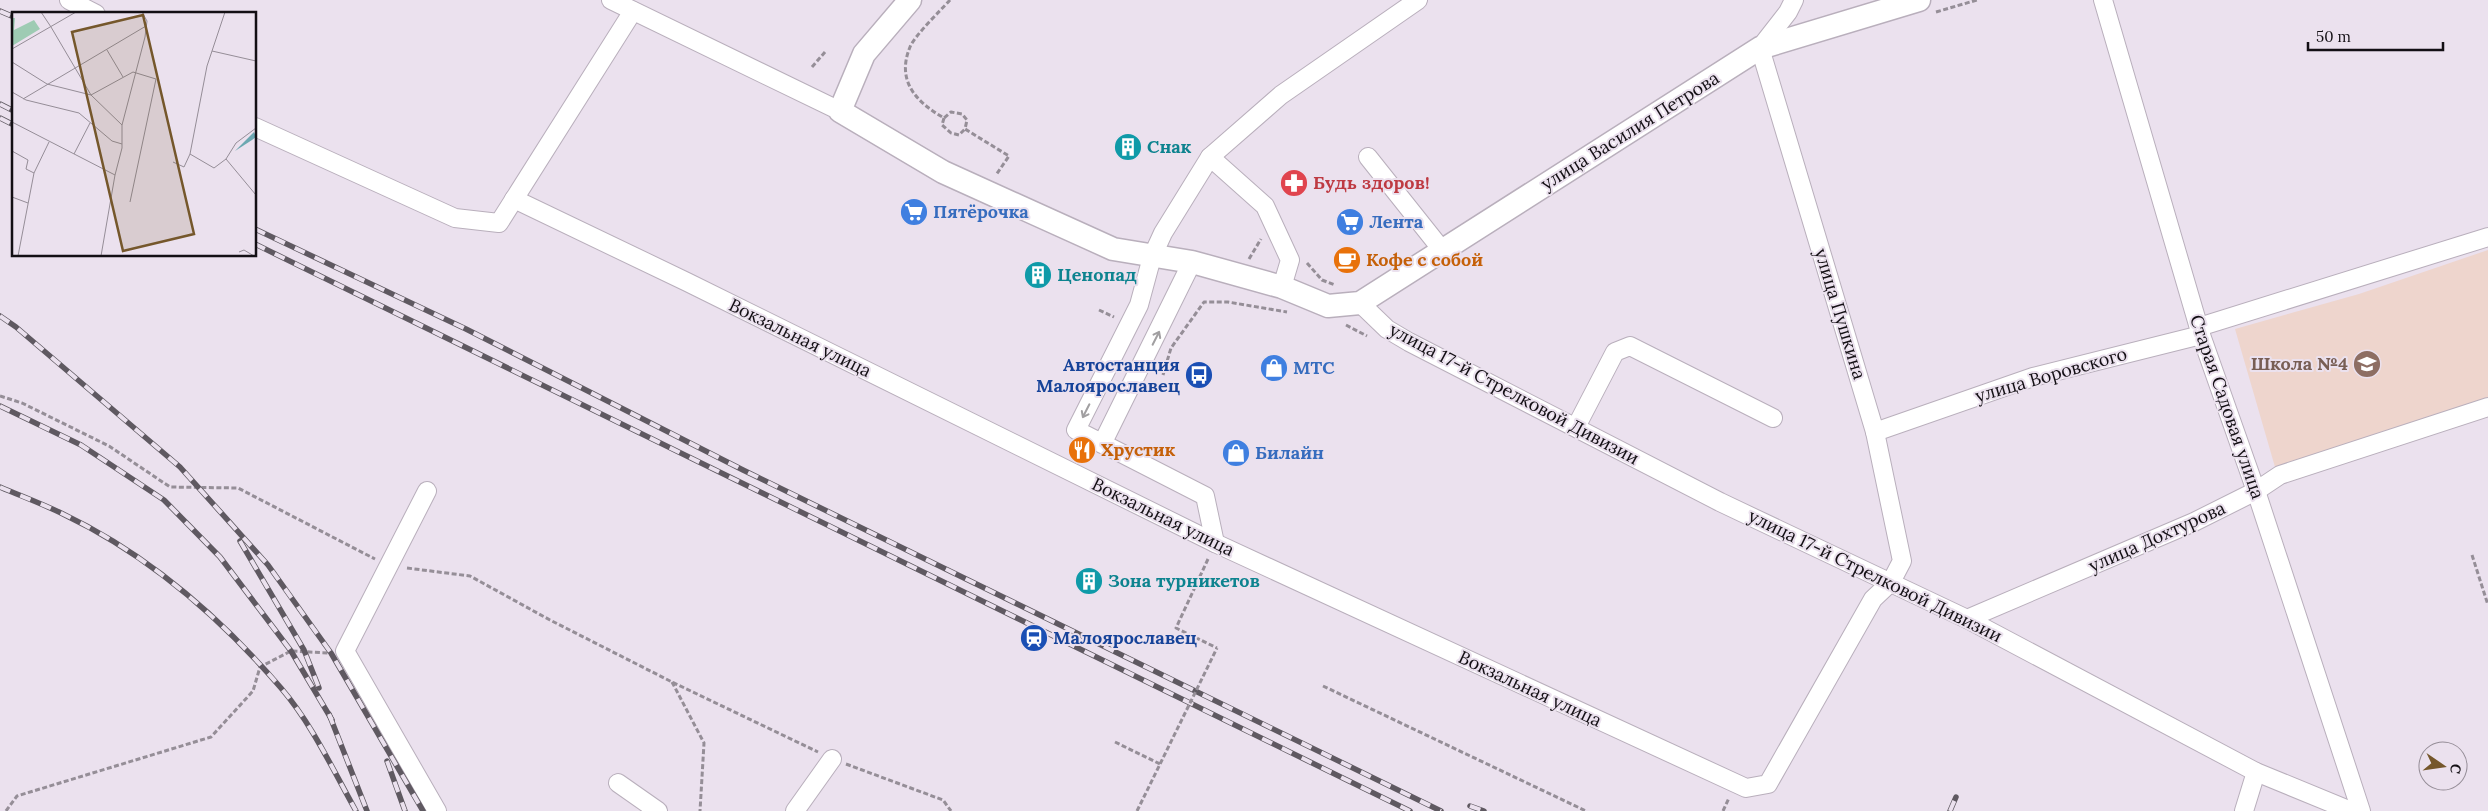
<svg xmlns="http://www.w3.org/2000/svg" width="2488" height="811" font-family="Lora,serif">
<style>
.education{fill:#eed5cd}
.lines{fill:none;stroke-linecap:round;stroke-linejoin:round}
.minor-casing{stroke:#b9afbc;stroke-width:20}
.major-casing{stroke:#b9afbc;stroke-width:25}
.path{stroke:#958e97;stroke-width:3;stroke-dasharray:5 2.5;stroke-linecap:butt}
.minor{stroke:#fff;stroke-width:18}
.major{stroke:#fff;stroke-width:22}
.rail-casing{stroke:#5f5961;stroke-width:5.5}
.rail{stroke:#ebe1ee;stroke-width:4;stroke-dasharray:11;stroke-linecap:butt}
.path-bridge{stroke:#958e97;stroke-width:3;stroke-dasharray:5 2.5;stroke-linecap:butt}
.oneway{stroke:#a19fa1}
.labels{text-anchor:middle;stroke-width:4;stroke-linejoin:round;paint-order:stroke}
.street-label{font-size:18px;fill:#130f14;stroke:#ebe1ee}
.culture-label{font-size:18px;font-weight:bold;fill:#0d838f;stroke:#ebe1ee;text-anchor:start}
.health-label{font-size:18px;font-weight:bold;fill:#be3a42;stroke:#ebe1ee;text-anchor:start}
.shop-label{font-size:18px;font-weight:bold;fill:#366cbe;stroke:#ebe1ee;text-anchor:start}
.food-label{font-size:18px;font-weight:bold;fill:#c56008;stroke:#ebe1ee;text-anchor:start}
.education-label{font-size:18px;font-weight:bold;fill:#785e54;stroke:#ebe1ee;text-anchor:end}
.transit-label{font-size:18px;font-weight:bold;fill:#164399;stroke:#ebe1ee;text-anchor:end}
.inset-road{fill:none;stroke:#958d97;stroke-width:1}
.view{fill:#75572b;fill-opacity:0.15;stroke:#75572b;stroke-width:2.5}
.inset-edge{fill:none;stroke:#130f14;stroke-width:2.5}
</style>
<rect width="100%" height="100%" fill="#ebe1ee"/>
<path class="education" d="M2488,250V399L2275,467L2235,329L2359,294Z"/>
<g class="lines">
<defs>
<g id="minor">
<path d="M69,0L96,14"/>
<path d="M611,0L840,111"/>
<path d="M2103,0L2201,335L2256,491L2361,811"/>
<path d="M255,127L455,218L499,223L633,11"/>
<path d="M1210,157L1265,206L1290,260L1282,287"/>
<path d="M1368,157L1442,250"/>
<path d="M514,199L687,282L1215,543L1746,788L1768,784L1873,599L1891,582L1902,561L1875,432L1760,48L1788,12L1794,0"/>
<path d="M1360,303L1387,329L1409,342L1720,502L1967,619L2256,772L2351,811"/>
<path d="M2199,327L2488,237"/>
<path d="M1576,427L1615,352L1630,346L1773,418"/>
<path d="M1875,432L2033,377L2201,335"/>
<path d="M1102,444L1192,262"/>
<path d="M427,491L345,651L437,811"/>
<path d="M1215,543L1205,496L1076,430L1139,305L1152,257L1163,233L1210,157L1281,95L1418,0"/>
<path d="M1967,619L2194,522L2256,491L2280,475L2488,407"/>
<path d="M618,783L658,811"/>
<path d="M795,811L832,759"/>
<path d="M2244,811L2256,772"/>
</g>
<path id="major" d="M910,0L864,54L840,111L943,172L1113,249L1192,262L1282,287L1328,306L1360,303L1760,48L1919,0"/>
</defs>
<use href="#minor" class="minor-casing"/>
<use href="#major" class="major-casing"/>
<g class="path">
<path d="M950,0C940,11 915,35 910,47C896,81 916,102 944,118L951,112L962,114L967,120L965,129L1009,156L996,175"/>
<path d="M1936,12L1977,0"/>
<path d="M812,67L825,52"/>
<path d="M944,118L942,125L951,133L959,135L965,129"/>
<path d="M975,218L979,209"/>
<path d="M1249,259L1261,239"/>
<path d="M1307,263L1322,280L1335,285"/>
<path d="M1099,310L1114,317"/>
<path d="M1346,325L1367,336"/>
<path d="M1163,375L1171,348L1204,302H1228L1287,312"/>
<path d="M0,396L22,403L109,446L170,487L238,488L375,559"/>
<path d="M2472,555L2488,605"/>
<path d="M1208,559L1176,628L1217,648"/>
<path d="M407,568L470,576L550,620L672,682L818,752"/>
<path d="M672,682L704,743L700,811"/>
<path d="M1323,686L1586,811"/>
<path d="M1115,742L1160,764"/>
<path d="M846,764L943,800L951,811"/>
<path d="M6,811L17,796L211,737L253,691L260,667L291,651L329,653"/>
<path d="M1723,811L1729,798"/>
</g>
<use href="#minor" class="minor"/>
<use href="#major" class="major"/>
<defs>
<g id="rail">
<path d="M0,11L14,17"/>
<path d="M0,104L14,111"/>
<path d="M0,118L14,125"/>
<path d="M255,229L466,329L743,470L1441,811"/>
<path d="M255,244L1410,811"/>
<path d="M0,316L16,327L180,467L268,565L331,653L423,811"/>
<path d="M0,406L81,445L164,500L220,557L291,651L332,720"/>
<path d="M0,487C21,496 43,504 63,514C147,554 221,618 281,688C312,724 333,770 356,811"/>
<path d="M240,541L304,650L319,688"/>
<path d="M329,714L367,811"/>
<path d="M387,761L405,811"/>
<path d="M1470,806L1484,811"/>
<path d="M1950,811L1956,797"/>
</g>
</defs>
<use href="#rail" class="rail-casing"/>
<use href="#rail" class="rail"/>
<path class="path-bridge" d="M1137,811L1217,648"/>
</g>
<defs><path id="oneway-shaft" d="M-6 0H5M1.5-3L5.5 0L1.5 3" fill="none" stroke-width="1.6" stroke-linecap="round" stroke-linejoin="round" transform="scale(1.25)"/></defs>
<g class="oneway">
<use href="#oneway-shaft" transform="translate(1156 338) rotate(-63)"/>
<use href="#oneway-shaft" transform="translate(1086 411) rotate(117)"/>
</g>
<defs>
<symbol id="building-disc" viewBox="-11 -11 22 22"><circle r="9.5" fill="#0f9aa8" stroke="#ebe1ee"/><path d="M-4-6H4V6H1V3H-1V6H-4ZM-2.5-4.3h1.7v1.8h-1.7ZM.8-4.3h1.7v1.8H.8ZM-2.5-1h1.7V.8h-1.7ZM.8-1h1.7V.8H.8Z" fill="#fff"/></symbol>
<symbol id="pharmacy-disc" viewBox="-11 -11 22 22"><circle r="9.5" fill="#e0444e" stroke="#ebe1ee"/><path d="M-2-6h4v4h4v4h-4v4h-4v-4h-4v-4h4Z" fill="#fff"/></symbol>
<symbol id="supermarket-disc" viewBox="-11 -11 22 22"><circle r="9.5" fill="#3f7fe0" stroke="#ebe1ee"/><path d="M-6-5.5h2.5l.6 2H6L4.5 2H-2.5L-4.4-4H-6ZM-1.5 3.2a1.3 1.3 0 1 0 .1 0ZM3 3.2a1.3 1.3 0 1 0 .1 0Z" fill="#fff"/></symbol>
<symbol id="cafe-disc" viewBox="-11 -11 22 22"><circle r="9.5" fill="#e8710a" stroke="#ebe1ee"/><path d="M-5.5-4.5H6V0H3Q3 3.5 0 3.5H-2.5Q-5.5 3.5-5.5 0ZM3-3.2v2h1.7v-2ZM-6 4.5H4V6H-6Z" fill="#fff"/></symbol>
<symbol id="school-disc" viewBox="-11 -11 22 22"><circle r="9.5" fill="#8d6e63" stroke="#ebe1ee"/><path d="M0-5L7-2L0 1L-7-2ZM-4 1L0 2.5L4 1V4Q0 6-4 4Z" fill="#fff"/></symbol>
<symbol id="shop-disc" viewBox="-11 -11 22 22"><circle r="9.5" fill="#3f7fe0" stroke="#ebe1ee"/><path d="M-5-2.5h2.3a2.7 3.5 0 0 1 5.4 0H5L5.5 6h-11ZM-1.5-2.5h3a1.5 2.3 0 0 0-3 0Z" fill="#fff"/></symbol>
<symbol id="bus-disc" viewBox="-11 -11 22 22"><circle r="9.5" fill="#1a4fb4" stroke="#ebe1ee"/><path d="M-5-6H5V4H4V6H2V4H-2V6H-4V4H-5ZM-3.5-4V0h7V-4ZM-3.5 1.2v1.5H-2V1.2ZM2 1.2v1.5H3.5V1.2Z" fill="#fff"/></symbol>
<symbol id="restaurant-disc" viewBox="-11 -11 22 22"><circle r="9.5" fill="#e8710a" stroke="#ebe1ee"/><path d="M-5-6h1v4h1v-4h1v4h1v-4h1v5L-1.5 .5V6h-2V.5L-5-1ZM5-6V6H3V1.5H1.5Q1.5-4 5-6Z" fill="#fff"/></symbol>
<symbol id="station-disc" viewBox="-11 -11 22 22"><circle r="9.5" fill="#1a4fb4" stroke="#ebe1ee"/><path d="M-3-6H3Q5-6 5-4V2Q5 4 3 4L4.5 6H3L1.5 4h-3L-3 6H-4.5L-3 4Q-5 4-5 2V-4Q-5-6-3-6ZM-3.5-4v3h7v-3ZM-3.5 1v1.5H-2V1ZM2 1v1.5H3.5V1Z" fill="#fff"/></symbol>
</defs>
<g fill-rule="evenodd">
<use href="#building-disc" x="1112" y="131" width="32" height="32"/>
<use href="#pharmacy-disc" x="1278" y="167" width="32" height="32"/>
<use href="#supermarket-disc" x="898" y="196" width="32" height="32"/>
<use href="#supermarket-disc" x="1334" y="206" width="32" height="32"/>
<use href="#cafe-disc" x="1331" y="244" width="32" height="32"/>
<use href="#building-disc" x="1022" y="259" width="32" height="32"/>
<use href="#school-disc" x="2351" y="348" width="32" height="32"/>
<use href="#shop-disc" x="1258" y="352" width="32" height="32"/>
<use href="#bus-disc" x="1183" y="359" width="32" height="32"/>
<use href="#restaurant-disc" x="1066" y="434" width="32" height="32"/>
<use href="#shop-disc" x="1220" y="437" width="32" height="32"/>
<use href="#building-disc" x="1073" y="565" width="32" height="32"/>
<use href="#station-disc" x="1018" y="622" width="32" height="32"/>
</g>
<g class="labels">
<g class="street-label">
<text transform="translate(1630 131) rotate(-32)" y="6">улица Василия Петрова</text>
<text transform="translate(1840 314) rotate(73)" y="6">улица Пушкина</text>
<text transform="translate(800 338) rotate(26)" y="6">Вокзальная улица</text>
<text transform="translate(2051 375) rotate(-16)" y="6">улица Воровского</text>
<text transform="translate(1514 394) rotate(28)" y="6">улица 17-й Стрелковой Дивизии</text>
<text transform="translate(2227 407) rotate(71)" y="6">Старая Садовая улица</text>
<text transform="translate(1163 517) rotate(26)" y="6">Вокзальная улица</text>
<text transform="translate(2157 537) rotate(-24)" y="6">улица Дохтурова</text>
<text transform="translate(1875 576) rotate(26)" y="6">улица 17-й Стрелковой Дивизии</text>
<text transform="translate(1530 689) rotate(25)" y="6">Вокзальная улица</text>
</g>
<g class="culture-label">
<text x="1147" y="153">Снак</text>
<text x="1057" y="281">Ценопад</text>
<text x="1108" y="587">Зона турникетов</text>
</g>
<g class="health-label">
<text x="1313" y="189">Будь здоров!</text>
</g>
<g class="shop-label">
<text x="933" y="218">Пятёрочка</text>
<text x="1369" y="228">Лента</text>
<text x="1293" y="374">МТС</text>
<text x="1255" y="459">Билайн</text>
</g>
<g class="food-label">
<text x="1366" y="266">Кофе с собой</text>
<text x="1101" y="456">Хрустик</text>
</g>
<g class="education-label">
<text x="2348" y="370">Школа №4</text>
</g>
<g class="transit-label">
<text x="1180" y="371">Автостанция<tspan x="1180" dy="21">Малоярославец</tspan></text>
<text x="1053" y="644" text-anchor="start">Малоярославец</text>
</g>
</g>
<g transform="translate(12 12)">
<rect width="244" height="244" fill="#ebe1ee"/>
<path d="M0,6H3L2,18L22,8L28,17L0,34Z" fill="#9ecbb3"/>
<path d="M242,120L244,125L240,128L223,139Z" fill="#6ca8b1"/>
<path class="inset-road" d="M29,0L39,15M0,37L64,0M95,38L111,65M200,39L244,49M0,50L35,72L79,83L121,60L144,67L118,190M0,80L14,88L67,101L100,129L110,132M11,87L134,14M0,110L103,163L110,136V113L79,83L39,15M110,113L133,25L135,9L130,0M0,139L16,148L14,157L22,161M62,142L78,111M178,142L202,156L214,147M214,147L244,183M214,147L224,131L244,116M161,150L172,155L178,142L195,54L213,0M0,185L16,191M227,240L232,238L242,244M6,244L22,161L37,130M89,244L103,163"/>
<path class="view" d="M131,3L182,222L111,239L60,20Z"/>
<rect width="244" height="244" class="inset-edge"/>
</g>
<g transform="translate(2443 766) rotate(103)"><circle r="24" fill="#ebe1ee" stroke="#958d97"/>
<path d="M0-4L9 19L0 12L-9 19Z" fill="#75572b"/>
<text y="-8" font-size="14" font-weight="bold" text-anchor="middle" fill="#130f14">С</text>
</g>
<path d="M2308 42v8h135v-8" fill="none" stroke="#130f14" stroke-width="2.5"/>
<text x="2316" y="42" font-size="15" fill="#130f14" stroke="#ebe1ee" stroke-width="4" paint-order="stroke">50 m</text>
</svg>
